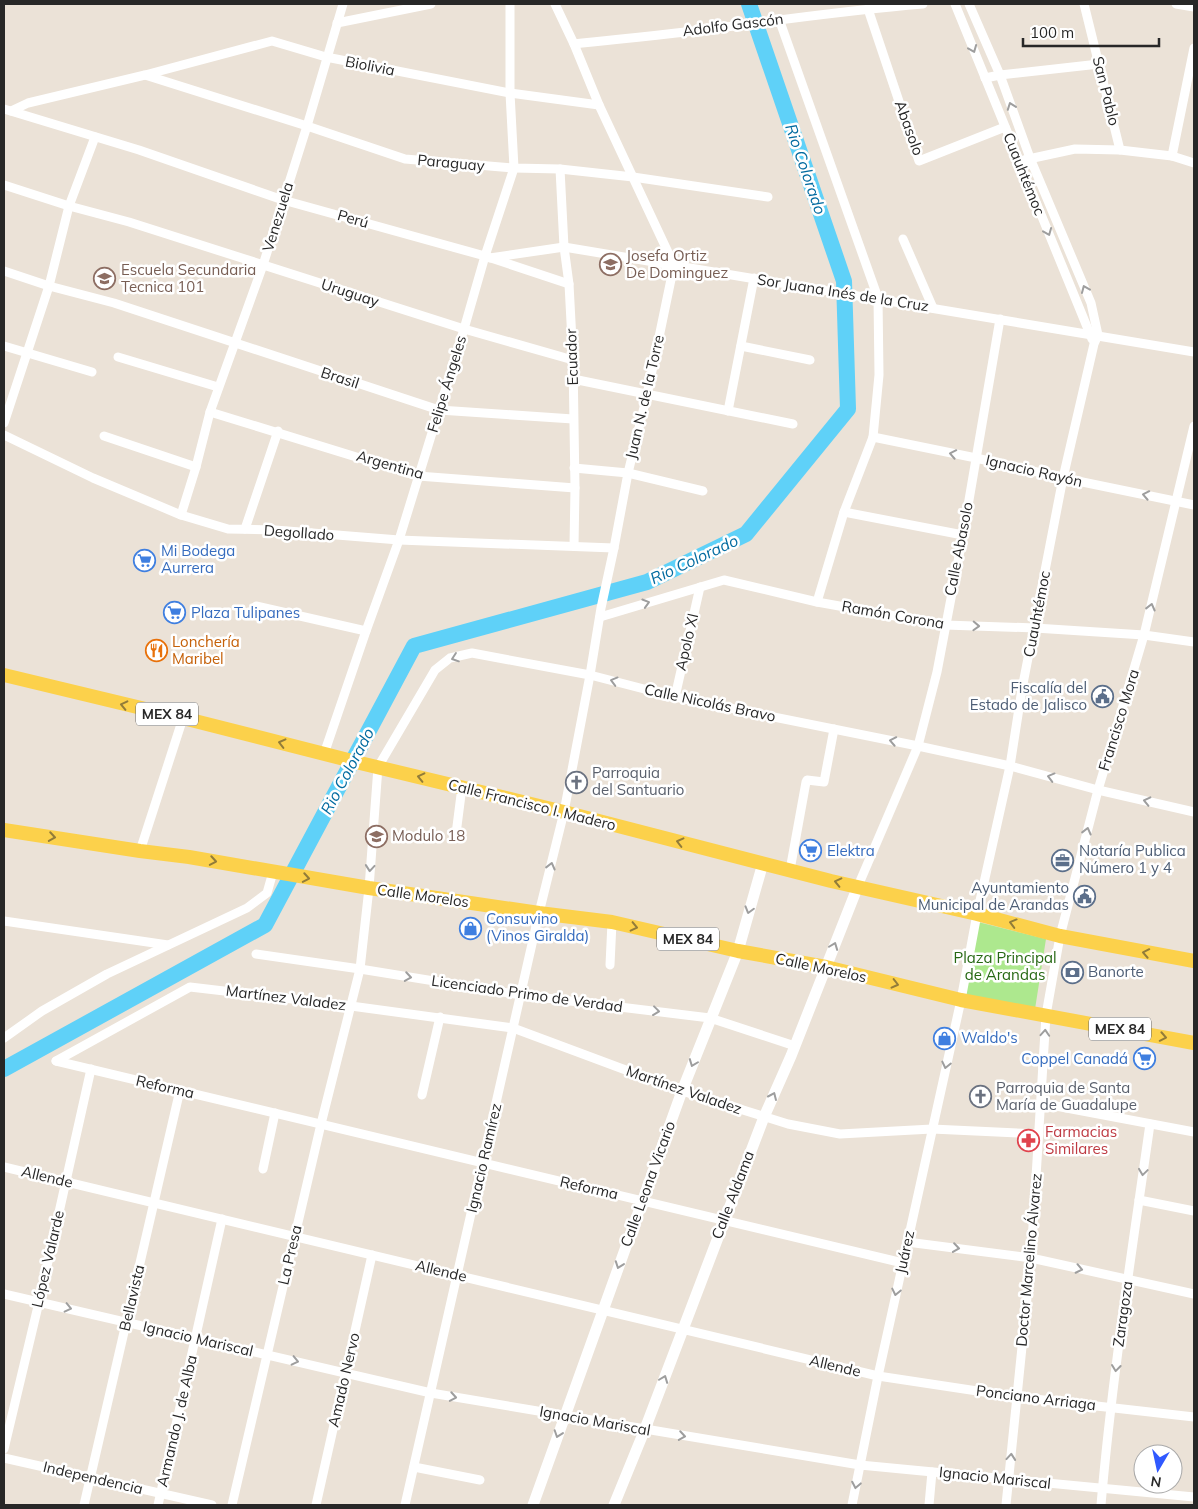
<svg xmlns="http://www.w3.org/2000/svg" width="1198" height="1509" font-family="Mulish,sans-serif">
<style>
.green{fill:#ade88e}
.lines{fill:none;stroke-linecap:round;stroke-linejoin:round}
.river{stroke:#5fd1f8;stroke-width:16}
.street{stroke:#fff;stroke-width:9}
.secondary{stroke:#fff;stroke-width:11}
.primary{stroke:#fcd14b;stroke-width:14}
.oneway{stroke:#9e9e9e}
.oneway2{stroke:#927c39}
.labels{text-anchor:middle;stroke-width:5;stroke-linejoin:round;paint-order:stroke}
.shield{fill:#fff;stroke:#686868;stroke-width:1}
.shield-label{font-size:14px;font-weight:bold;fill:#272727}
.street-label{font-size:15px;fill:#272727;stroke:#fff}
.education-label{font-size:15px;fill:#785e54;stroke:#fff;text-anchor:start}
.shop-label{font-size:15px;fill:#366cbe;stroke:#fff;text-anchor:start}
.food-label{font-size:15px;fill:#c56008;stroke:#fff;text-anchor:start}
.service-label{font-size:15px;fill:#4e5e75;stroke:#fff;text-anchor:end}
.worship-label{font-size:15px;fill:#5b616d;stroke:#fff;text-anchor:start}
.park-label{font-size:15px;fill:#266813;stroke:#fff}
.health-label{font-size:15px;fill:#be3a42;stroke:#fff;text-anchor:start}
.water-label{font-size:16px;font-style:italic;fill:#026ba0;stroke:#fff}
</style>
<rect width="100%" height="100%" fill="#ebe2d7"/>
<path class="green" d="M974,921L1046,939L1035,1009L961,995Z"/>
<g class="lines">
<path class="river" d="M4,1069L265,925L414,646L647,582L746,534L848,409L844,281L749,4"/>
<g class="street">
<path d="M955,4L1092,339"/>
<path d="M1084,4L1120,150"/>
<path d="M1176,4L1194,7"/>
<path d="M868,9L919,161L1005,127"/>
<path d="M779,19L878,298L879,375L873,437L844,512L817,602"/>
<path d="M337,23L431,4"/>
<path d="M574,44C629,38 685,33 741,25C801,17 862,9 923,4"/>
<path d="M145,75L307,126L405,159L514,168L560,169L633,177L768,197"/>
<path d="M985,78L1000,75L1099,64"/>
<path d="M4,109L139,150L283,200L485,256L569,284"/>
<path d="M11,111L28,103L145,75L272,41L326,57L510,93L599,105"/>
<path d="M1172,156L1194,48"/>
<path d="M1024,160L1075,149L1120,150L1172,156L1194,163"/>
<path d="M560,169L564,247L569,284L573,360L575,488L574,546"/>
<path d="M4,185L69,206L129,222L464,329L573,360"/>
<path d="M903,239L933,308"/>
<path d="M490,258L564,247L1194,352"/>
<path d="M4,271L49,286L114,303L439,410L573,419"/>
<path d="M4,346L92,372"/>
<path d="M741,346L810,360"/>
<path d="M118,357L218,387"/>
<path d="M573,379L793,424"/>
<path d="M728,411L754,278"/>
<path d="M210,412L418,476L575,488"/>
<path d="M4,423L49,286L69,206L95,137"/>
<path d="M4,435L93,478L181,515L228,529L275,530L399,540L614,548"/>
<path d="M104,436L196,467"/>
<path d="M873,437L976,458L1063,478L1194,505"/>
<path d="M574,468L628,473L703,491"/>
<path d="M844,512L963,535"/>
<path d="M181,515L196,467L210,412L263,265L307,126L343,4"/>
<path d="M245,529L278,431"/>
<path d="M256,606L366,631"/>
<path d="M600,617L724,580L817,602L945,625L1035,628L1144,635L1194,642"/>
<path d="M675,697L700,587"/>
<path d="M324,754L366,631L399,540L464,329L485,256L514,168L510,93V4"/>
<path d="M456,834L462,787"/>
<path d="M140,851L183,718"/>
<path d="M790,870L806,782L807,780L824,782L834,729"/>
<path d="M858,886L918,746L937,672L963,535L1000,319"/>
<path d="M4,921L168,945"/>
<path d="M256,954L360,969L521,995L710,1018L795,1046"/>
<path d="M610,965L612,922"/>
<path d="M4,1038L42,1011L107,974L247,908L267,893L273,872"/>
<path d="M56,1061L190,987L351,1006L513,1028L682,1091L788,1124L840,1134L932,1129L1039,1134"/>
<path d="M56,1061L903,1263"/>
<path d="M422,1095L440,1017"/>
<path d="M1040,1103L1194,1132"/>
<path d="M4,1167L878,1376L1017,1397L1194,1417"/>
<path d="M263,1169L275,1113"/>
<path d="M1139,1200L1194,1211"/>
<path d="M907,1242L1031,1258L1194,1294"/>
<path d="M4,1294L431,1393L645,1429L860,1465L1194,1497"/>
<path d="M4,1449L39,1302L91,1069"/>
<path d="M4,1458L212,1505"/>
<path d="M414,1467L480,1480"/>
<path d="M84,1505L180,1090"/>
<path d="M158,1505L222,1219"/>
<path d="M232,1505L321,1124L360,969L369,888L378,767L435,670L450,658L472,653L590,675L675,697L918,746L1010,766L1098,790L1194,812"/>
<path d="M316,1505L372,1255"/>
<path d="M405,1505L539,913L564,812L590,675L601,608L614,548L628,473L647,395L674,265L599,105L574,44L555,4"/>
<path d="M852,1505L878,1376L961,1000L977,914L1010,766L1022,689L1063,478L1094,344L1098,335L1091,303L1030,158L1000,75L969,4"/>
<path d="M929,1505L932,1472"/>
<path d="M1006,1505L1031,1258L1046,1015L1060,936L1098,790L1144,635L1194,426"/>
<path d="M1101,1505C1112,1377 1132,1251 1150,1124"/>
</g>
<g class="secondary">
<path d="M533,1505L682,1091L738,951L763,863"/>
<path d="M614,1505L645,1429L764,1117L791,1056L858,886"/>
</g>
<g class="primary">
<path d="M4,675L183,718L360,763L564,812L831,881L977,914L1060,936L1194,961"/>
<path d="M4,830L140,851L189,857L369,888L539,913L612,922L738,951L826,967L961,1000L1194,1043"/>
</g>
</g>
<defs><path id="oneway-chevron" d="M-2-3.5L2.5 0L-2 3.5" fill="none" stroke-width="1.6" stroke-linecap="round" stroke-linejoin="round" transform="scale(1.25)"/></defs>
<g class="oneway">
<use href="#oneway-chevron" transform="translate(973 49) rotate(68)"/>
<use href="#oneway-chevron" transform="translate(1011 106) rotate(-110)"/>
<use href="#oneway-chevron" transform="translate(1048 232) rotate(68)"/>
<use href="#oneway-chevron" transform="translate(1085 289) rotate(-113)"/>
<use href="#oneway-chevron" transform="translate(953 454) rotate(-169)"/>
<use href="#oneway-chevron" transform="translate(1146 495) rotate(-169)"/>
<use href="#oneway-chevron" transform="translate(646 603) rotate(-17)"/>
<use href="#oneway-chevron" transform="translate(1151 607) rotate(-76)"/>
<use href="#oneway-chevron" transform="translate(976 626) rotate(2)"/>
<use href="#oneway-chevron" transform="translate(455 658) rotate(161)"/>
<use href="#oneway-chevron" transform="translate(614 681) rotate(-165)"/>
<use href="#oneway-chevron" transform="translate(893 741) rotate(-169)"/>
<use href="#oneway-chevron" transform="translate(1051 777) rotate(-165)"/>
<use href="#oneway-chevron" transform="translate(1147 801) rotate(-167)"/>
<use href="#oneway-chevron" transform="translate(1087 831) rotate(-76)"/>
<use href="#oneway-chevron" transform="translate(551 866) rotate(-76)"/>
<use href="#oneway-chevron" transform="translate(370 868) rotate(95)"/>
<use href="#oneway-chevron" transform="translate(749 910) rotate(106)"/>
<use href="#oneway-chevron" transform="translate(834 946) rotate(-69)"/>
<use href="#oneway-chevron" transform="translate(408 977) rotate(9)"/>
<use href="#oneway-chevron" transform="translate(656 1011) rotate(7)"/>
<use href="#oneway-chevron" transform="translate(1045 1033) rotate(-86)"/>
<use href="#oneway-chevron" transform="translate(693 1063) rotate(111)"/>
<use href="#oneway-chevron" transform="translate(946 1065) rotate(103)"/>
<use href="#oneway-chevron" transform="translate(773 1096) rotate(-66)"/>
<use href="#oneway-chevron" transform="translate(1143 1172) rotate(98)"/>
<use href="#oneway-chevron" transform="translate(956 1248) rotate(8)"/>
<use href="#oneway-chevron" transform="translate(619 1265) rotate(110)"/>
<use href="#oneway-chevron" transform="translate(1079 1269) rotate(12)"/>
<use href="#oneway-chevron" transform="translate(896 1292) rotate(102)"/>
<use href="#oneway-chevron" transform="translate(68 1308) rotate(13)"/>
<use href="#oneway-chevron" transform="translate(295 1361) rotate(13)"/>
<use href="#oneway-chevron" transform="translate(1116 1368) rotate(97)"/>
<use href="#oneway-chevron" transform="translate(664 1379) rotate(-69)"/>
<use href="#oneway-chevron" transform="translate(453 1397) rotate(10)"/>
<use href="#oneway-chevron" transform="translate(558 1434) rotate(109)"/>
<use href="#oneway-chevron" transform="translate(682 1436) rotate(9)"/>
<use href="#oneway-chevron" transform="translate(1011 1457) rotate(-85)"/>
<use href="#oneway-chevron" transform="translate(856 1485) rotate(101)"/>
</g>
<g class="oneway2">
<use href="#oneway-chevron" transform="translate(124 705) rotate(-167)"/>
<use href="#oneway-chevron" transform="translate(282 743) rotate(-166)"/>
<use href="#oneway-chevron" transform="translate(421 777) rotate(-167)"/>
<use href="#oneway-chevron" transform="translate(52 837) rotate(9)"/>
<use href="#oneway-chevron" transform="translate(680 842) rotate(-166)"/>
<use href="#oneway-chevron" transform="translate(213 861) rotate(10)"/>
<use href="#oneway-chevron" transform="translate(306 878) rotate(10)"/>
<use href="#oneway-chevron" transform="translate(838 882) rotate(-167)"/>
<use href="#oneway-chevron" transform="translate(1013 923) rotate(-165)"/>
<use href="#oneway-chevron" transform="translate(634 927) rotate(13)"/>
<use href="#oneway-chevron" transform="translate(1146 953) rotate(-169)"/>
<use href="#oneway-chevron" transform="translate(895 984) rotate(14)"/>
<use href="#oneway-chevron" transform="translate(1163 1037) rotate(11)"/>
</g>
<defs>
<symbol id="school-ring" viewBox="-11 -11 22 22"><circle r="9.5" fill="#fff" stroke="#8d6e63" stroke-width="1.5"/><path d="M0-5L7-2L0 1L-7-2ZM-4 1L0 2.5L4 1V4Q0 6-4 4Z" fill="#8d6e63"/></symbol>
<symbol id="supermarket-ring" viewBox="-11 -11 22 22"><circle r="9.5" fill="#fff" stroke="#3f7fe0" stroke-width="1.5"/><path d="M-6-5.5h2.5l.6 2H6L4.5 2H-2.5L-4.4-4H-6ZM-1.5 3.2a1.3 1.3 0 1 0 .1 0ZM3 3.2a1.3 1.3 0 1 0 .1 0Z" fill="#3f7fe0"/></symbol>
<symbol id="restaurant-ring" viewBox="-11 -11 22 22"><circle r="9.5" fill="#fff" stroke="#e8710a" stroke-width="1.5"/><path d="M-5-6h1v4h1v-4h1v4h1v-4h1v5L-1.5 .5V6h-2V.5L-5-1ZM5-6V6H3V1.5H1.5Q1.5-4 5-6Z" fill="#e8710a"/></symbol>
<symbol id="civic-ring" viewBox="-11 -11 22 22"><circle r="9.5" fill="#fff" stroke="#5c6f8a" stroke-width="1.5"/><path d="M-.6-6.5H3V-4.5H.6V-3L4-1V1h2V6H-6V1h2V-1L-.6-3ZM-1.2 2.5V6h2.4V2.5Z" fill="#5c6f8a"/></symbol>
<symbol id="church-ring" viewBox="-11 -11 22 22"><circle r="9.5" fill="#fff" stroke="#6b7280" stroke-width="1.5"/><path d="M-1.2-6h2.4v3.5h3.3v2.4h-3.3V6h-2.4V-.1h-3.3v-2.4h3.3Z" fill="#6b7280"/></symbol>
<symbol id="office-ring" viewBox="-11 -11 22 22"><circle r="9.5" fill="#fff" stroke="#5c6f8a" stroke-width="1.5"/><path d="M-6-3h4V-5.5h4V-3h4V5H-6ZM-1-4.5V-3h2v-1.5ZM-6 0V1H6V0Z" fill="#5c6f8a"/></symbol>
<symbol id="shop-ring" viewBox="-11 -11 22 22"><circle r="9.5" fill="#fff" stroke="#3f7fe0" stroke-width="1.5"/><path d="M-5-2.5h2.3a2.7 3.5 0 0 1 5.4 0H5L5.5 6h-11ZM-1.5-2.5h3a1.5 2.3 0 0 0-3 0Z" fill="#3f7fe0"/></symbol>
<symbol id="bank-ring" viewBox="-11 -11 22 22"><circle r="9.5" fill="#fff" stroke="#5c6f8a" stroke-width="1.5"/><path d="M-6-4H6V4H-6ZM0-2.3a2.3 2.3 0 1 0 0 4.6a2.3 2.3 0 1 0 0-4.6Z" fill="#5c6f8a"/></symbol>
<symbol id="pharmacy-ring" viewBox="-11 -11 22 22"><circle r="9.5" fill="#fff" stroke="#e0444e" stroke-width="1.5"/><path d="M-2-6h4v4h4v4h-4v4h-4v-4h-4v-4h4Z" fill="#e0444e"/></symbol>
</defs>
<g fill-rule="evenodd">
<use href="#school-ring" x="598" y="252" width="25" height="25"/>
<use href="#school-ring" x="92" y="266" width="25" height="25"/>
<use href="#supermarket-ring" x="132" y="548" width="25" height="25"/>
<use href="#supermarket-ring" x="162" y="600" width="25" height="25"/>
<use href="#restaurant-ring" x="144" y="638" width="25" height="25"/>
<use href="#civic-ring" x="1090" y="684" width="25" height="25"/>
<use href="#church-ring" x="564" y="770" width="25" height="25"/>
<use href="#school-ring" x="364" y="824" width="25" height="25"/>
<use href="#supermarket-ring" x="798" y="838" width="25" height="25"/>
<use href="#office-ring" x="1050" y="848" width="25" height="25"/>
<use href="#civic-ring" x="1072" y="884" width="25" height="25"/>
<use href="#shop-ring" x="458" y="916" width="25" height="25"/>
<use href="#bank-ring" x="1060" y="960" width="25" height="25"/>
<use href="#shop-ring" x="932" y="1026" width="25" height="25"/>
<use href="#supermarket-ring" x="1132" y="1046" width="25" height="25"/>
<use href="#church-ring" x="968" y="1084" width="25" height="25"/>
<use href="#pharmacy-ring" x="1016" y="1128" width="25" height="25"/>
</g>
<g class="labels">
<g class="shield">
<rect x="136" y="702.5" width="62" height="23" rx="4"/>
<rect x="657" y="927.5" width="62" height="23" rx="4"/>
<rect x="1089" y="1017.5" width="62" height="23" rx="4"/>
</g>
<g class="shield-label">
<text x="167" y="719">MEX 84</text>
<text x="688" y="944">MEX 84</text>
<text x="1120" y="1034">MEX 84</text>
</g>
<g class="street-label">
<text transform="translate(733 25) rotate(-7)" y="5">Adolfo Gascón</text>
<text transform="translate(370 66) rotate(11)" y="5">Biolivia</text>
<text transform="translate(1106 91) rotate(76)" y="5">San Pablo</text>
<text transform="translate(909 128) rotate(70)" y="5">Abasolo</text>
<text transform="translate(451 163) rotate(5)" y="5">Paraguay</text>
<text transform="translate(1024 174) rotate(68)" y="5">Cuauhtémoc</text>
<text transform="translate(278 217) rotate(-73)" y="5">Venezuela</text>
<text transform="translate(353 219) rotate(16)" y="5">Perú</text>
<text transform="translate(350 293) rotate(18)" y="5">Uruguay</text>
<text transform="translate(843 293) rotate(9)" y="5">Sor Juana Inés de la Cruz</text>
<text transform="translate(572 357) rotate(-92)" y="5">Ecuador</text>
<text transform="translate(340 378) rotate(18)" y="5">Brasil</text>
<text transform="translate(447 384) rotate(-73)" y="5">Felipe Ángeles</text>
<text transform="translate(645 397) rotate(-77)" y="5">Juan N. de la Torre</text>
<text transform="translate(390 465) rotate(16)" y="5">Argentina</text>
<text transform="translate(1034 471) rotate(13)" y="5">Ignacio Rayón</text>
<text transform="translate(299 533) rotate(4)" y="5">Degollado</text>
<text transform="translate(959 549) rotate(-79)" y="5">Calle Abasolo</text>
<text transform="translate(1037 614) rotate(-79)" y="5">Cuauhtémoc</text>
<text transform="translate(893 615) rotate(10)" y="5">Ramón Corona</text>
<text transform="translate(687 642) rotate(-77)" y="5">Apolo XI</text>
<text transform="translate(710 703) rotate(12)" y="5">Calle Nicolás Bravo</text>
<text transform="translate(1119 720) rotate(-73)" y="5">Francisco Mora</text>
<text transform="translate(532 805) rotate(14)" y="5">Calle Francisco I. Madero</text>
<text transform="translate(423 896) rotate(8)" y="5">Calle Morelos</text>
<text transform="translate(821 968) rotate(12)" y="5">Calle Morelos</text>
<text transform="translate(527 994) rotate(8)" y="5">Licenciado Primo de Verdad</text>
<text transform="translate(286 998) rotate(7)" y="5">Martínez Valadez</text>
<text transform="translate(165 1087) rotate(13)" y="5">Reforma</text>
<text transform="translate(684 1090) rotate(19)" y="5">Martínez Valadez</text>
<text transform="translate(484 1158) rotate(-77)" y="5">Ignacio Ramírez</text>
<text transform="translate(47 1177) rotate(13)" y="5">Allende</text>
<text transform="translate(648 1184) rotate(-70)" y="5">Calle Leona Vicario</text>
<text transform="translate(589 1188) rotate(13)" y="5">Reforma</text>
<text transform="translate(733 1195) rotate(-69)" y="5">Calle Aldama</text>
<text transform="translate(905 1252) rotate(-78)" y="5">Juárez</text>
<text transform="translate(290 1255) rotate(-77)" y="5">La Presa</text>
<text transform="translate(48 1259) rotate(-77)" y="5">López Valarde</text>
<text transform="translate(1029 1260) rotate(-85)" y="5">Doctor Marcelino Álvarez</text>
<text transform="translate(441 1271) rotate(13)" y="5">Allende</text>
<text transform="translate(132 1298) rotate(-77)" y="5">Bellavista</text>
<text transform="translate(1123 1314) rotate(-82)" y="5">Zaragoza</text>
<text transform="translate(198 1339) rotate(13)" y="5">Ignacio Mariscal</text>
<text transform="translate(835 1366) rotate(13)" y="5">Allende</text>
<text transform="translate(344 1380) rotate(-77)" y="5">Amado Nervo</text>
<text transform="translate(1036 1398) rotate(7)" y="5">Ponciano Arriaga</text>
<text transform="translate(177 1421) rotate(-77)" y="5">Armando J. de Alba</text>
<text transform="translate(595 1421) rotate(10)" y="5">Ignacio Mariscal</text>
<text transform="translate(93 1478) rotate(13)" y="5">Independencia</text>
<text transform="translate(995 1478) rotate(6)" y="5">Ignacio Mariscal</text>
</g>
<g class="education-label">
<text x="626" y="261">Josefa Ortiz<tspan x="626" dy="17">De Dominguez</tspan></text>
<text x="121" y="275">Escuela Secundaria<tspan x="121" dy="17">Tecnica 101</tspan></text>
<text x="392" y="841">Modulo 18</text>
</g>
<g class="shop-label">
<text x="161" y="556">Mi Bodega<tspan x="161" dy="17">Aurrera</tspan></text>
<text x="191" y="618">Plaza Tulipanes</text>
<text x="827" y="856">Elektra</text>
<text x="486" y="924">Consuvino<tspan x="486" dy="17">(Vinos Giralda)</tspan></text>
<text x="961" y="1043">Waldo's</text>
<text x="1128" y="1064" text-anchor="end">Coppel Canadá</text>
</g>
<g class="food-label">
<text x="172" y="647">Lonchería<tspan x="172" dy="17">Maribel</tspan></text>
</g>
<g class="service-label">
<text x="1087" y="693">Fiscalía del<tspan x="1087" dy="17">Estado de Jalisco</tspan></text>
<text x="1079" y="856" text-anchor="start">Notaría Publica<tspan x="1079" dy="17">Número 1 y 4</tspan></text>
<text x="1069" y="893">Ayuntamiento<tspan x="1069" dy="17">Municipal de Arandas</tspan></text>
<text x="1088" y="977" text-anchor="start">Banorte</text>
</g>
<g class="worship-label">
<text x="592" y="778">Parroquia<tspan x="592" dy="17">del Santuario</tspan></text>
<text x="996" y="1093">Parroquia de Santa<tspan x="996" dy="17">María de Guadalupe</tspan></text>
</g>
<g class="park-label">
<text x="1005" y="963">Plaza Principal<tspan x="1005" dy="17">de Arandas</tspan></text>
</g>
<g class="health-label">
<text x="1045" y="1137">Farmacias<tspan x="1045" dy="17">Similares</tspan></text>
</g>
<g class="water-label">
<text transform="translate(806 169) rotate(71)" y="6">Rio Colorado</text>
<text transform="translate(694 559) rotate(-25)" y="6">Rio Colorado</text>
<text transform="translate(347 771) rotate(-62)" y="6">Rio Colorado</text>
</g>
</g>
<rect width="1198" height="1509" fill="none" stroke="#272727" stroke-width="10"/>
<g transform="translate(1158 1469) rotate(189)"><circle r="24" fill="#ffffff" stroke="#a9a9a9"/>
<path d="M0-4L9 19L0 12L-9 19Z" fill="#3059ff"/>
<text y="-8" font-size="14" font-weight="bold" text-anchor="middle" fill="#272727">N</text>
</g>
<path d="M1023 38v8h136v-8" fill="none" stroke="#272727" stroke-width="2.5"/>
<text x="1030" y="38" font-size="15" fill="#272727" stroke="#ffffff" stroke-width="4" paint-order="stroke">100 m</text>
</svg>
